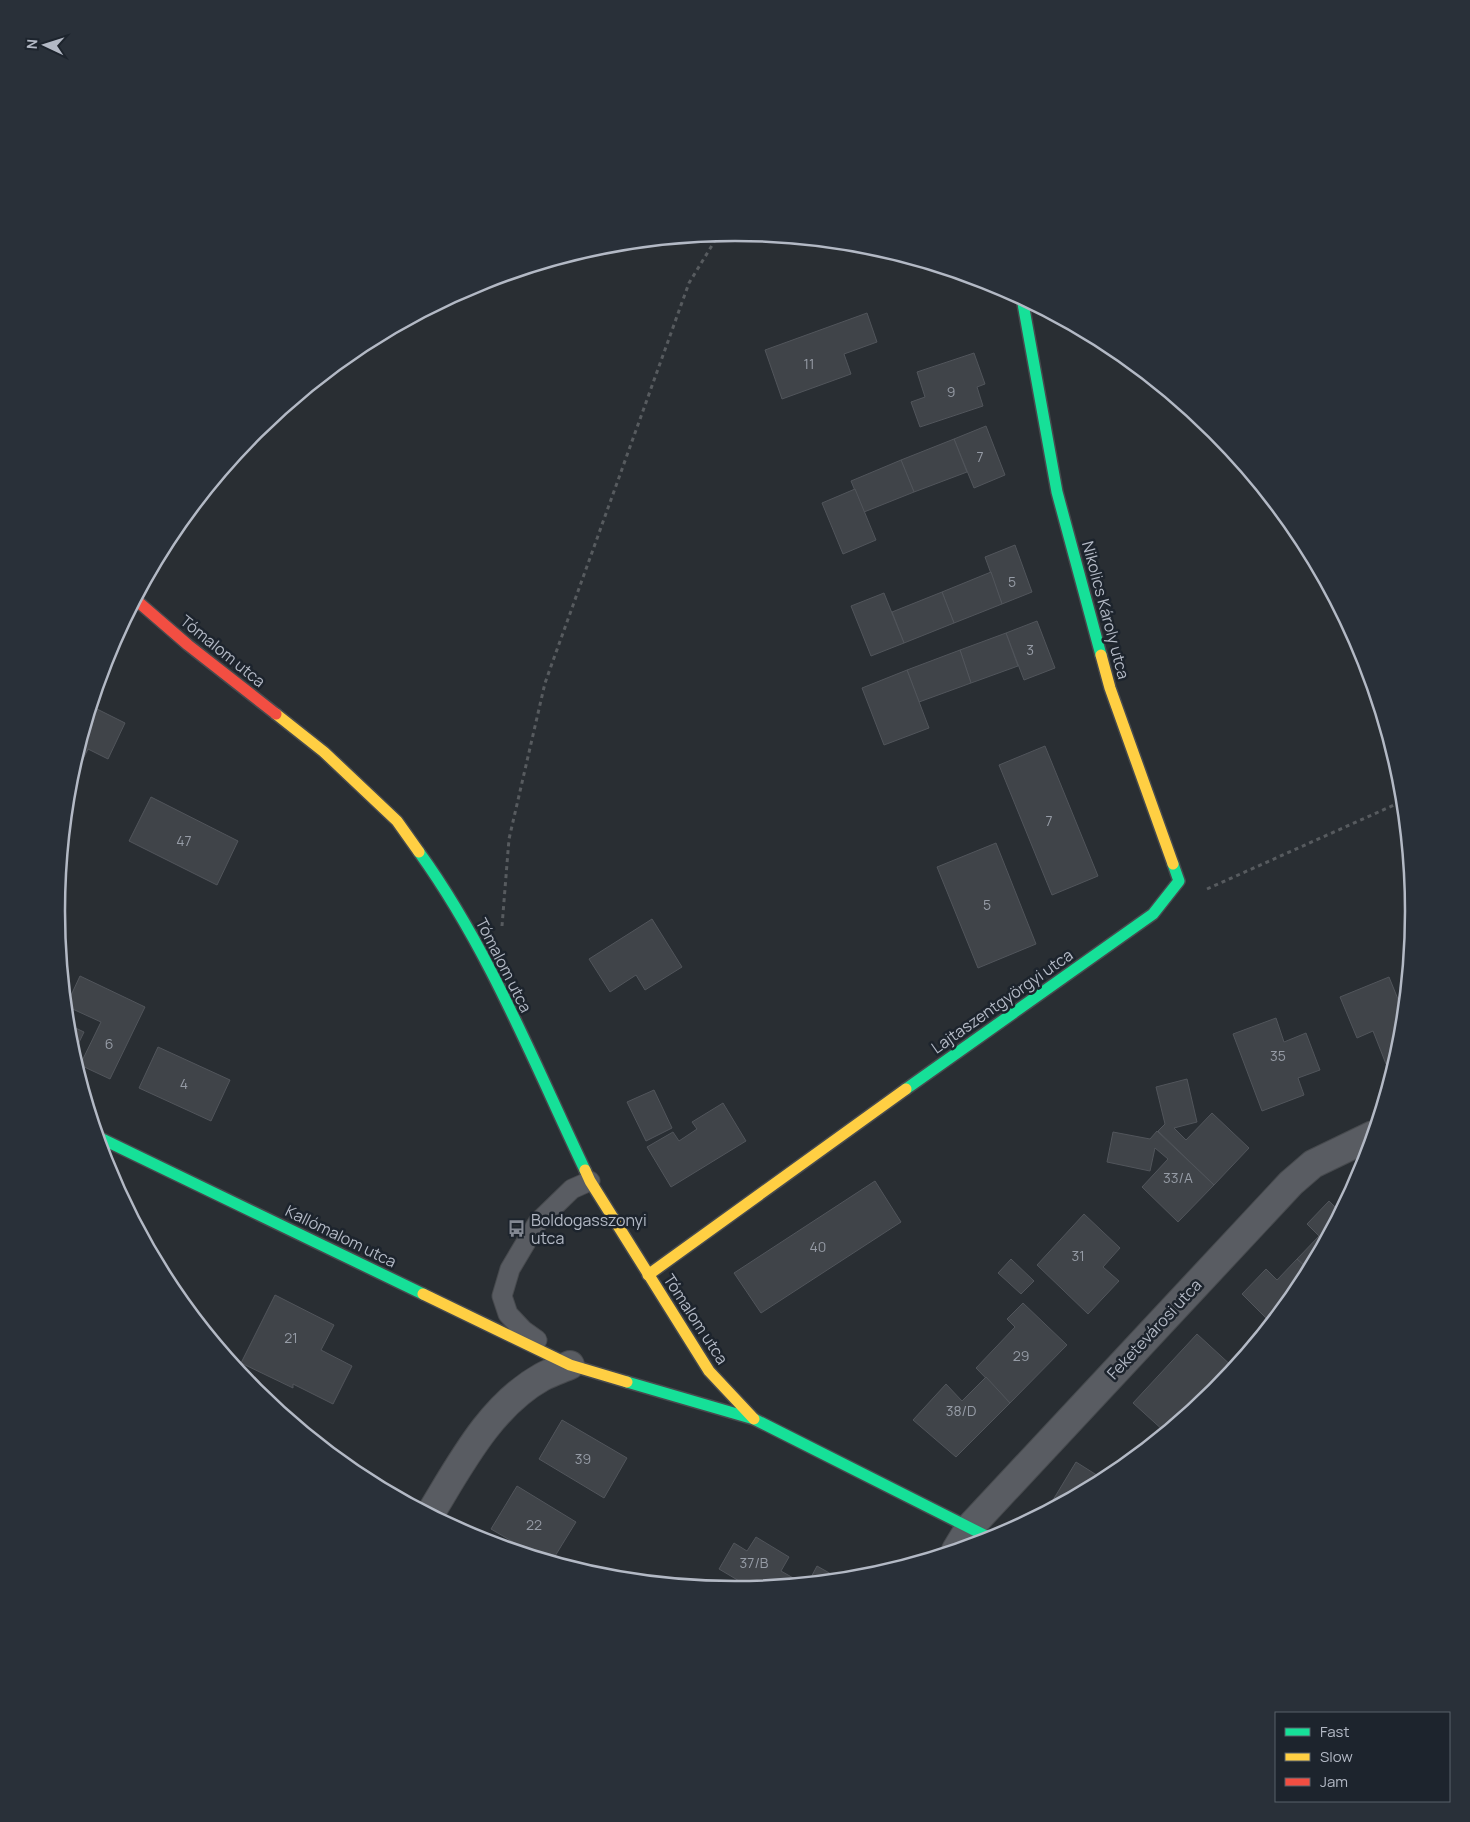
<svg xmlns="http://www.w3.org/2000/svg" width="1470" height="1822" font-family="Manrope,sans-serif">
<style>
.building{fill:#404449;stroke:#51555b}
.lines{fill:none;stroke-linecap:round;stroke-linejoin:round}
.lane-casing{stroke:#474a4e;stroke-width:21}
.street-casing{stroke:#474a4e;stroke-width:30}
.fast-casing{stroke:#474a4e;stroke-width:14}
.slow-casing{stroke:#474a4e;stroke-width:14}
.jam-casing{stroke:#474a4e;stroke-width:14}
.path{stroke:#575b5f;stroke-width:3;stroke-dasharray:4 4;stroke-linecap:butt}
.lane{stroke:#595c62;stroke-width:19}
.street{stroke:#595c62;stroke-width:28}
.fast{stroke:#16e098;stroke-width:11}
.slow{stroke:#ffcf43;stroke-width:11}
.jam{stroke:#f24e42;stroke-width:11}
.labels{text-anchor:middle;stroke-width:5;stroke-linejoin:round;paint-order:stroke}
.number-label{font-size:14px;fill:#969ca6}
.street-label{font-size:16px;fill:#b3b9c5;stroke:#1d242d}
.poi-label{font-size:16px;fill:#b3b9c5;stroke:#1d242d;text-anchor:start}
.rim{fill:none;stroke:#b3b9c5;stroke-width:2.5}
</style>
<rect width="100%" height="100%" fill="#292e33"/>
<g class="building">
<path d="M867,313L877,342L844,354L851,374L782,399L765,350Z"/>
<path d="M974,353L985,384L977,387L983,406L920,427L911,402L925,397L917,372Z"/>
<path d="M986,426L1005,475L974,488L954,439Z"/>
<path d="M954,439L967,472L914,492L901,460Z"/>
<path d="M901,460L914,492L864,512L851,481Z"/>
<path d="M855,489L876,540L843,554L822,503Z"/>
<path d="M1015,545L1032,592L1002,604L985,557Z"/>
<path d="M991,572L1002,604L954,623L942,592Z"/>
<path d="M942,592L954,623L904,643L892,612Z"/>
<path d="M884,593L904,643L871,656L851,606Z"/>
<path d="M1037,621L1055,668L1024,680L1006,633Z"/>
<path d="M1006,633L1018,666L971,683L960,650Z"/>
<path d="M960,650L971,683L919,702L907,670Z"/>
<path d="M907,670L929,728L884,745L862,688Z"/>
<path d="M91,706L125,723L108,759L88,749L68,789L69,778Z"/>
<path d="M1045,746L1098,876L1052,895L999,765Z"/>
<path d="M151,797L238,841L217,885L129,841Z"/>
<path d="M996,843L1036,944L978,968L937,867Z"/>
<path d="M652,919L682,967L645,990L636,975L610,992L589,959Z"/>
<path d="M80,976L145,1007L110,1079L80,1065L101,1022L66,1006Z"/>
<path d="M1389,977L1404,1014L1401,1044L1396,1059L1386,1064L1373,1031L1357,1038L1340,997Z"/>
<path d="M1407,985L1405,999L1400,987Z"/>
<path d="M1276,1018L1284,1042L1306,1033L1320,1070L1298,1078L1304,1095L1262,1111L1233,1034Z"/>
<path d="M67,1024L84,1032L73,1055L69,1043Z"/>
<path d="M158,1047L230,1080L211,1121L139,1088Z"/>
<path d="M1187,1079L1197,1122L1174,1128L1186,1140L1212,1113L1249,1148L1214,1185L1158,1131L1165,1124L1156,1087Z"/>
<path d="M654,1090L672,1128L646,1141L627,1102Z"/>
<path d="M723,1103L746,1141L671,1187L647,1147L673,1132L679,1141L697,1129L692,1122Z"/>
<path d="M1157,1131L1214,1185L1178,1222L1142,1187L1168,1159L1155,1148L1150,1171L1107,1162L1113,1132L1150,1139Z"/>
<path d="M875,1181L901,1222L761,1313L734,1273Z"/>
<path d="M1329,1201L1340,1212L1309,1270L1297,1259L1319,1236L1307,1224Z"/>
<path d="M1084,1214L1120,1248L1103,1267L1119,1281L1088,1314L1037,1265Z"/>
<path d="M1011,1259L1034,1281L1021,1294L998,1273Z"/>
<path d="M1297,1259L1309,1270L1299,1288L1271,1323L1242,1294L1266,1269L1277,1280Z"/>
<path d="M275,1295L334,1325L321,1350L352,1366L333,1404L293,1384V1388L241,1363Z"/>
<path d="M1023,1303L1067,1345L1010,1403L976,1368L1015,1327L1007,1319Z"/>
<path d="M1197,1334L1234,1368L1215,1391L1165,1432L1133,1403Z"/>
<path d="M986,1377L1010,1403L956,1457L913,1420L946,1384L962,1401Z"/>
<path d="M562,1420L627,1458L604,1498L539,1459Z"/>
<path d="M1076,1462L1103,1479L1102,1481L1047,1510Z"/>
<path d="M517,1486L576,1522L552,1561L539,1557L491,1529Z"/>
<path d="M756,1537L789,1557L781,1571L802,1583L751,1588L719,1569L734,1543L747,1551Z"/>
<path d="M817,1566L840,1579L808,1583Z"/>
</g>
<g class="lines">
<defs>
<path id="lane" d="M537,1340L523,1330L508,1314L502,1296L510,1269L538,1222L572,1189L590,1181"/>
<g id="street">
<path d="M430,1514C460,1465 490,1406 542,1377C551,1372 561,1369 570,1365"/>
<path d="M956,1550L970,1527L1291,1183L1313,1164L1373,1135"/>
</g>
<g id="fast">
<path d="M1022,298L1057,492L1101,655"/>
<path d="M419,852C489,949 534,1063 585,1170"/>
<path d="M906,1089L1153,914L1179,881L1173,864"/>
<path d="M98,1137L423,1294"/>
<path d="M627,1382L754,1419L992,1539"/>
</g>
<g id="slow">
<path d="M1101,655L1110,688L1173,864"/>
<path d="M276,714L324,752L397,821L419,852"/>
<path d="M585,1170L590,1181L709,1371L754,1419"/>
<path d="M648,1275L906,1089"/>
<path d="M423,1294L570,1365L627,1382"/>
</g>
<path id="jam" d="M136,600L188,645L276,714"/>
</defs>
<use href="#lane" class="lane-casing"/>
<use href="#street" class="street-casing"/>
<use href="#fast" class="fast-casing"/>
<use href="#slow" class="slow-casing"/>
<use href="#jam" class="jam-casing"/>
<g class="path">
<path d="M1207,889L1403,801"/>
<path d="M502,926L509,839L545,683L689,283L719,234"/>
</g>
<use href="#lane" class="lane"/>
<use href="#street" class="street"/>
<use href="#fast" class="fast"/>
<use href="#slow" class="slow"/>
<use href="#jam" class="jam"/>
</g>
<defs>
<symbol id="bus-bare" viewBox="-9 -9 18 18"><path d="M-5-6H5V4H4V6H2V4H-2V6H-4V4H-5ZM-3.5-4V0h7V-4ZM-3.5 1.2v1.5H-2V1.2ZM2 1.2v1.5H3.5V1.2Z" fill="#838892" stroke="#1d242d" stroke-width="2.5" paint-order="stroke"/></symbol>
</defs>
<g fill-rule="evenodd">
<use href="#bus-bare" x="504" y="1216" width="25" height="25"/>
</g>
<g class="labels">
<g class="number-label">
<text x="809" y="369">11</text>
<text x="951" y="397">9</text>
<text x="980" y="462">7</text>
<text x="1012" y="587">5</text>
<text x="1030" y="655">3</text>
<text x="1049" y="826">7</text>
<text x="184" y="846">47</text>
<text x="987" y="910">5</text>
<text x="109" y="1049">6</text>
<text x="1278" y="1061">35</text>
<text x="184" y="1089">4</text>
<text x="1178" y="1183">33/A</text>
<text x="818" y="1252">40</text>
<text x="1078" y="1261">31</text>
<text x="291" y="1343">21</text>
<text x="1021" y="1361">29</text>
<text x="961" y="1416">38/D</text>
<text x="583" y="1464">39</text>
<text x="534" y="1530">22</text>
<text x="754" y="1568">37/B</text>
</g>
<g class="street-label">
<text transform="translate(1106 610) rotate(75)" y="6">Nikolics Károly utca</text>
<text transform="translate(223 651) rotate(39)" y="6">Tómalom utca</text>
<text transform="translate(504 965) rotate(63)" y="6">Tómalom utca</text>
<text transform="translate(1002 1001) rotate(-35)" y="6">Lajtaszentgyörgyi utca</text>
<text transform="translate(341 1236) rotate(26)" y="6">Kallómalom utca</text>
<text transform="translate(696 1319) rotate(57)" y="6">Tómalom utca</text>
<text transform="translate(1154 1329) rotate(-47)" y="6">Feketevárosi utca</text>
</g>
<g class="poi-label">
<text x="531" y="1226">Boldogasszonyi<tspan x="531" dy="18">utca</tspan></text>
</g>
</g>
<path d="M0 0H1470V1822H0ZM65 911a670 670 0 1 1 1340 0a670 670 0 1 1-1340 0Z" fill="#293039" fill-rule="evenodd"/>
<path class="rim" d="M65 911a670 670 0 1 1 1340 0a670 670 0 1 1-1340 0Z"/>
<rect x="1275" y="1712" width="175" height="90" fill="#1d242d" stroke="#59606a"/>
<rect x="1285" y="1728" width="25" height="8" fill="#16e098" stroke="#59606a"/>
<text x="1320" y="1737" font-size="15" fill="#b3b9c5">Fast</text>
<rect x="1285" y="1753" width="25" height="8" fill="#ffcf43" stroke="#59606a"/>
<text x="1320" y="1762" font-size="15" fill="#b3b9c5">Slow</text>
<rect x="1285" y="1778" width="25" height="8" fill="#f24e42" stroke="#59606a"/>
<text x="1320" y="1787" font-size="15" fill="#b3b9c5">Jam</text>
<g transform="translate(45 45) rotate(274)" stroke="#1d242d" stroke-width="4" paint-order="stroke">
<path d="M0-4L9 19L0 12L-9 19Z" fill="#b3b9c5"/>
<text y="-8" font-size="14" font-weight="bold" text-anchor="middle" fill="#b3b9c5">N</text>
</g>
</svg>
